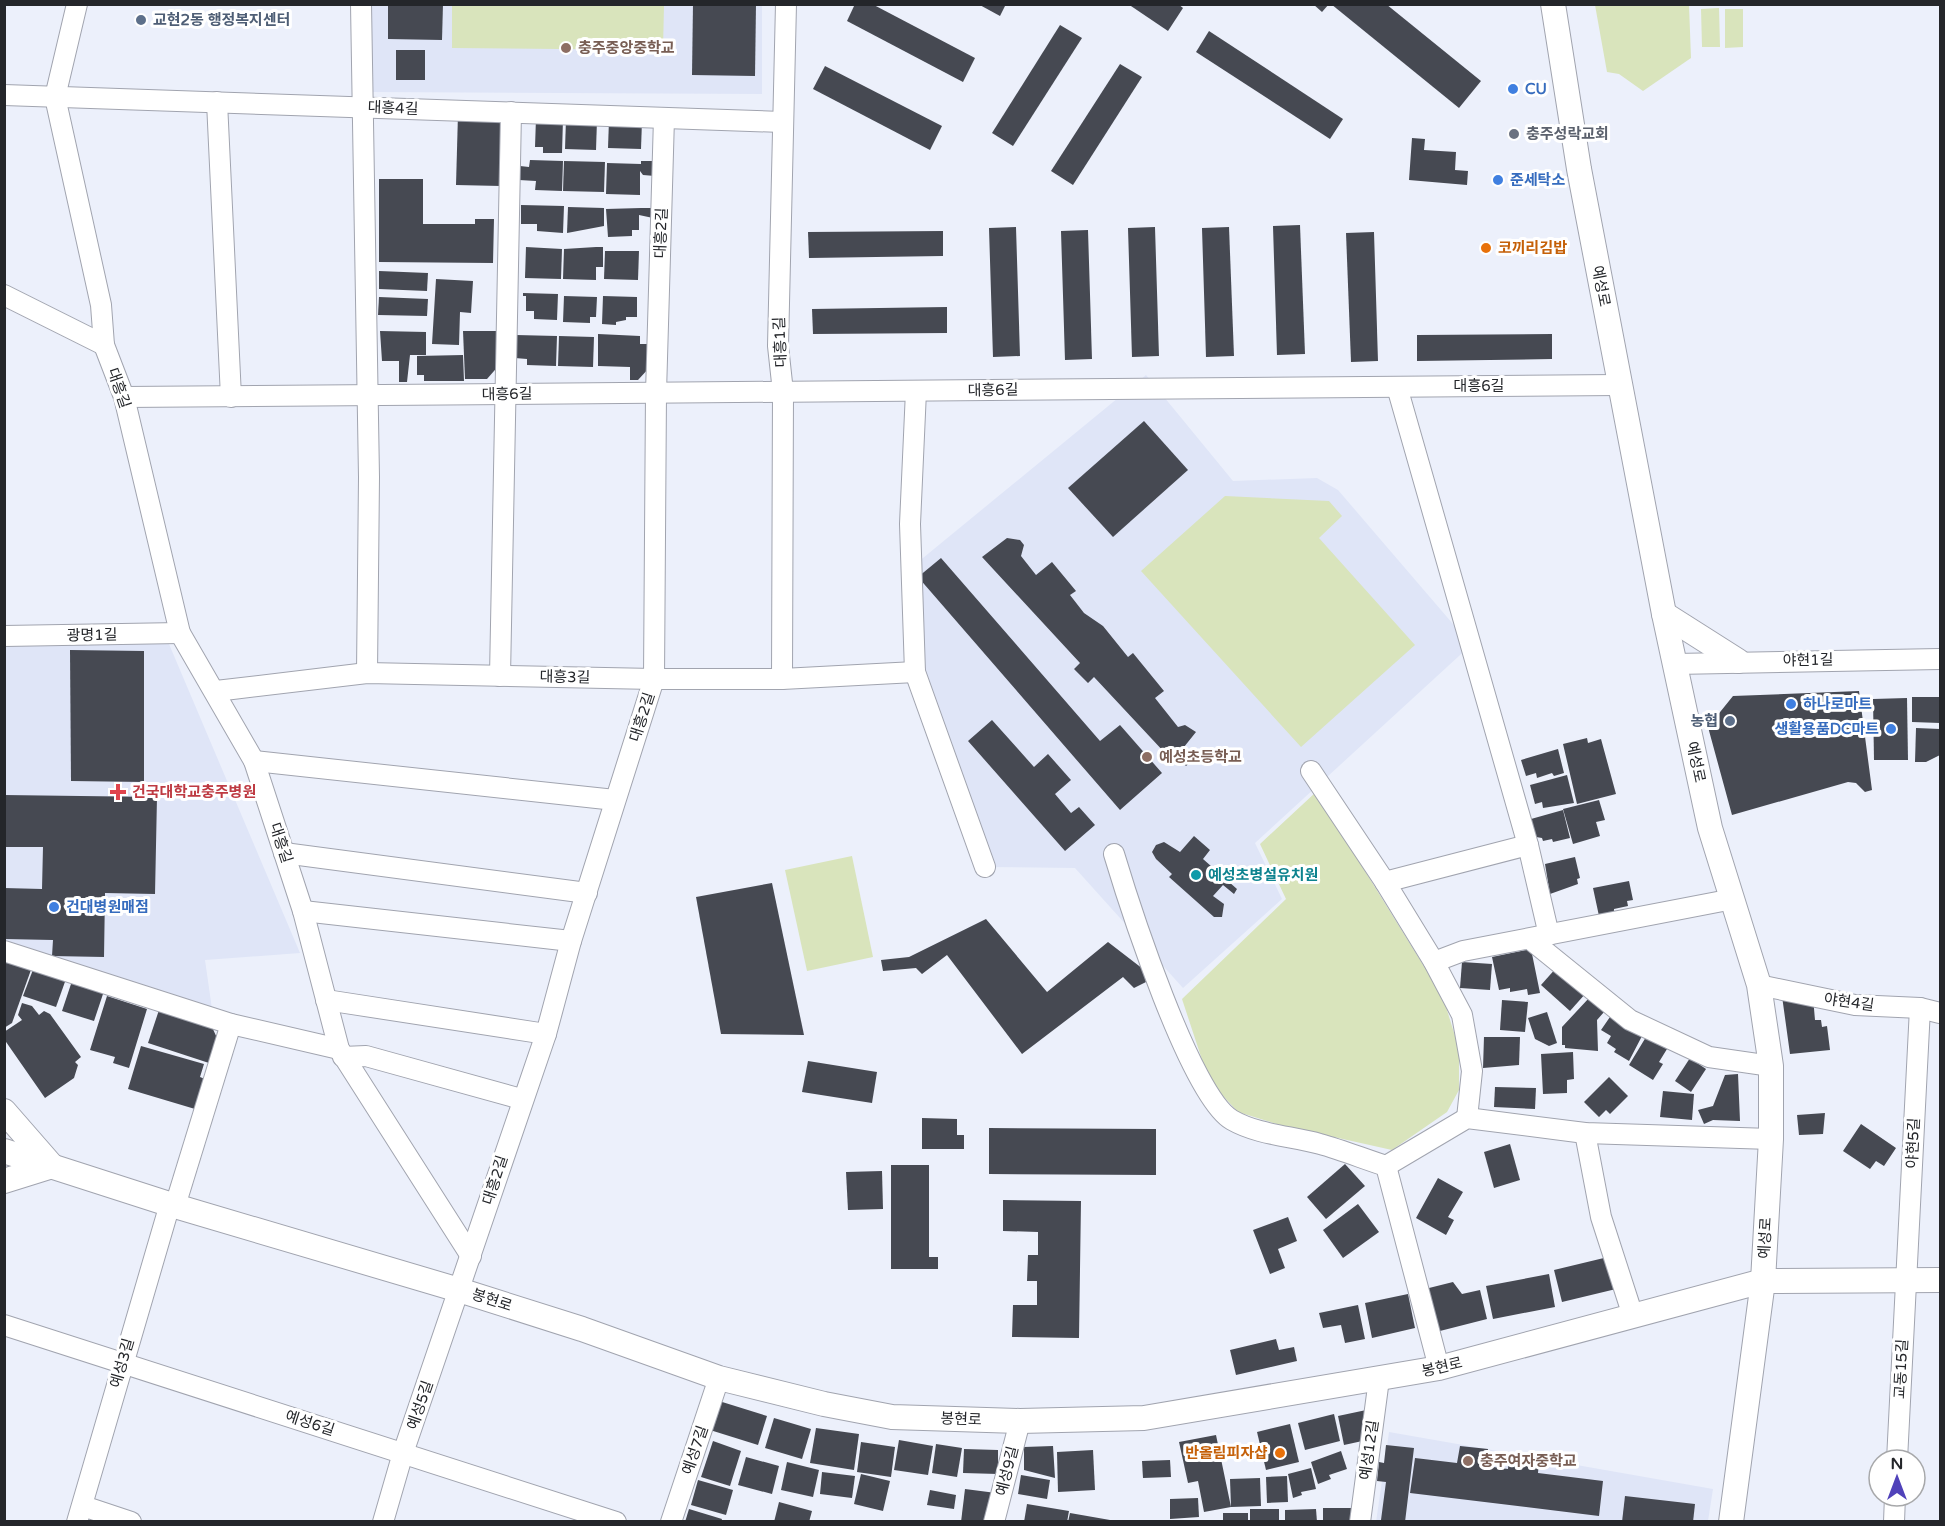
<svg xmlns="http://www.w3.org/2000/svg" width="1945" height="1526" font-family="'Varela Round','Noto Sans KR',sans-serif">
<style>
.built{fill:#dfe5f7}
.green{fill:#d9e4bc}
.building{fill:#464952}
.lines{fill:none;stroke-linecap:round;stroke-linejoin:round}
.minor-casing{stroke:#a1a4af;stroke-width:22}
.tertiary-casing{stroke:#a1a4af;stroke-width:26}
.minor{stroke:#fff;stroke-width:20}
.tertiary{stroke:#fff;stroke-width:24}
.service-dot{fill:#5c6f8a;stroke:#fff;stroke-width:2}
.education-dot{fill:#8d6e63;stroke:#fff;stroke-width:2}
.shop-dot{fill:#3f7fe0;stroke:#fff;stroke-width:2}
.worship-dot{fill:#6b7280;stroke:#fff;stroke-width:2}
.food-dot{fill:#e8710a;stroke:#fff;stroke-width:2}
.health-dot{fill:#e0444e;stroke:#fff;stroke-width:2}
.culture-dot{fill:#0f9aa8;stroke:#fff;stroke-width:2}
.labels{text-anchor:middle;stroke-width:6;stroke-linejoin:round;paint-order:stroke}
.service-label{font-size:15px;font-weight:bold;fill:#4e5e75;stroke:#fff;text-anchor:start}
.education-label{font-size:15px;font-weight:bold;fill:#785e54;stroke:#fff;text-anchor:start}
.shop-label{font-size:15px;font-weight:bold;fill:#366cbe;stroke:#fff;text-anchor:start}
.street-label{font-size:15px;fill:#24262a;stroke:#fff}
.worship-label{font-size:15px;font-weight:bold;fill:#5b616d;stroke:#fff;text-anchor:start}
.food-label{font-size:15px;font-weight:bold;fill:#c56008;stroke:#fff;text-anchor:start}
.health-label{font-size:15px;font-weight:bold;fill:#be3a42;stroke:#fff;text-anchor:start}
.culture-label{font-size:15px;font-weight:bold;fill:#0d838f;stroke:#fff;text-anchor:start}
</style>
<rect width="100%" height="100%" fill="#ecf0fb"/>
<g class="built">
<path d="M371,5H762V94L371,92Z"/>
<path d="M1146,375L1233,481L1317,478L1338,490L1471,645L1255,843L1282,899L1183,988L1075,868L985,867L915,672L912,567Z"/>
<path d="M5,644H169L300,953L205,960L212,1009L5,940Z"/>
<path d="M1389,1432L1713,1489L1708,1521L1376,1522Z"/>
</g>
<g class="green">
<path d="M452,5H664L663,50L452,48Z"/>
<path d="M1595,5H1689L1691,58L1643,91L1619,74L1607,72Z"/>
<path d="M1719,8L1720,47H1702L1701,9Z"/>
<path d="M1725,9H1743V47L1725,48Z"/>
<path d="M1225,496L1329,501L1342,516L1319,538L1415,645L1301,747L1141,571Z"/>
<path d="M1316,792L1443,997L1459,1049V1090L1447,1112L1392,1150L1280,1125L1238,1112L1209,1081L1182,999L1286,899L1260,844Z"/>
<path d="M852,856L873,957L807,971L785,870Z"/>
</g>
<g class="building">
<path d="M388,4H443L442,40L388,39Z"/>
<path d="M693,4H756L755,76L692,75Z"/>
<path d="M855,4H872L975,58L963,82L847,21Z"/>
<path d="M978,4H1006L1000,16Z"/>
<path d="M1128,4H1178L1183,8L1168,31Z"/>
<path d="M1313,4H1329L1322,12Z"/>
<path d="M1331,4H1386L1481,81L1459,108Z"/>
<path d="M1060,25L1082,38L1013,146L992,133Z"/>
<path d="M1209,31L1343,119L1330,139L1196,52Z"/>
<rect x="396" y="50" width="29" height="30"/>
<path d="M1120,64L1142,77L1073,185L1051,171Z"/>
<path d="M825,66L942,126L930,150L813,89Z"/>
<path d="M458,114L494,115L503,124L501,186L456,185Z"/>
<path d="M536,118L563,119L562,153H543V147H535Z"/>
<path d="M566,119L597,120L596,150L565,149Z"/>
<path d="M609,120L642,121L641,149L608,148Z"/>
<path d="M1412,138L1425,139L1424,150L1456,152L1455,170L1468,171L1467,185L1409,180Z"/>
<path d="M530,160L563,161L562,191L535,190L536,181L519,180L520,166L529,167Z"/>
<path d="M564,161L605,162L604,192L563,191Z"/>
<path d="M641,161H655V176L643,175L640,171V195L606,194L607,163L641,164Z"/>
<path d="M379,179H423V224H475V219H494L493,263L379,262Z"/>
<path d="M521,205L564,206L563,233L537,231V224H521Z"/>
<path d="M568,207L604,208V226L567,233Z"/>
<path d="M641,208H653V218L639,215V230H632V236L608,237L606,209Z"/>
<path d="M1300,225L1305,354L1277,355L1273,226Z"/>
<path d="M1016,227L1020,356L993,357L989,228Z"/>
<path d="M1155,227L1159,356L1132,357L1128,228Z"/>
<path d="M1229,227L1234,356L1206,357L1202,228Z"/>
<path d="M1088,230L1092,359L1065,360L1061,231Z"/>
<path d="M943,231V256L809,258L808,232Z"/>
<path d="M1374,232L1378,361L1351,362L1346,233Z"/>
<path d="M526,247L562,249L561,279L525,278Z"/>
<path d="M596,247H603V267H596V280L563,279L564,249Z"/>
<path d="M605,251H639L638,280L604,279Z"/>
<path d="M379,271L428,273L427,291L379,289Z"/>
<path d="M436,279L473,281L471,313L460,312L459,345L432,344Z"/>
<path d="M523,293L558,294L557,320L534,319V311H526V296H523Z"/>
<path d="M564,296L597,297L596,317H590V323L563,322Z"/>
<path d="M603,296L637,297V317H626V320L616,322V325L602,324Z"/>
<path d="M379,297L428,299L427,316L378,315Z"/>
<path d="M947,307V333L813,334L812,309Z"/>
<path d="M380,331L426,332V355H410L407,382H399V361H382Z"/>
<path d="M463,331H501V363L487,379H465Z"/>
<path d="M598,334L640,336V344H649V368L638,380H630V367L598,366Z"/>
<path d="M1552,334V359L1417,361V335Z"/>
<path d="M516,335L557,336L556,366L527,365V359L515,358Z"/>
<path d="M559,336L594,337L593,367L558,366Z"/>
<path d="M463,355L464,381H424V375H417V356Z"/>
<path d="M1144,421L1188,470L1113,537L1068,488Z"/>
<path d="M1007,538L1020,540L1024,545L1021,556L1036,575L1052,562L1076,591L1070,595L1084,613L1103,626L1128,657L1133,653L1164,691L1155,698L1178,727L1185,725L1196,732L1184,747L1195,758L1186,766L1170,749L1165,753L1094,677L1088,683L1074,669L1080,663L982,557Z"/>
<path d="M941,558L1100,741L1120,725L1162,773L1120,810L918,577Z"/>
<path d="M70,650L144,651V782L71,781Z"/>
<path d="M1859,691L1872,790L1865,792L1856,783L1848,782L1732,815L1708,727L1733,696Z"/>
<path d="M1912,697H1940V723L1912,722Z"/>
<path d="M1907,698L1908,760H1874L1873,699Z"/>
<path d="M992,720L1034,767L1048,754L1071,780L1055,794L1071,813L1079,807L1095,825L1065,851L968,741Z"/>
<path d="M1916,728L1940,729V755L1926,762H1915Z"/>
<path d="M1587,738L1588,743L1601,739L1616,794L1577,804L1563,744Z"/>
<path d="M1558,749L1564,773L1554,776L1552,773L1537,778L1536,773L1526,776L1521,760Z"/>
<path d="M1567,775L1574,803L1543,808L1542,802L1535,804L1530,785Z"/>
<path d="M4,795L157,797L155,894L105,893L104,957L52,956L53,940L4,939V888L42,889L43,847H4Z"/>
<path d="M1599,800L1605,820L1596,822L1600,836L1573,844L1563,809Z"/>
<path d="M1563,810L1570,838L1553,842L1552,839L1543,841L1542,838L1536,837L1531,819Z"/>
<path d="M1194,836L1210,850L1203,859L1237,889L1234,894L1223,885L1213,896L1224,904L1222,917H1214L1169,877L1172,874L1156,859L1152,852L1156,845L1164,842L1180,852Z"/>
<path d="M1575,857L1580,878L1577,879L1578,884L1550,894L1545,864Z"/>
<path d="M1629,881L1633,900L1627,901L1628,906L1614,909V913L1599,916L1593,888Z"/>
<path d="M772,883L804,1035L721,1034L696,897Z"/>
<path d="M986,919L1047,992L1108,942L1143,969L1146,982L1134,988L1123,977L1022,1054L947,955L922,974L916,968L883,971L881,960L909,957Z"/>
<path d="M1531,949L1540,993L1528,995L1527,989L1510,992V988L1499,990L1492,957Z"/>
<path d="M4,958L32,967L12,1023L4,1028Z"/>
<path d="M1462,962L1492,964L1490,990L1460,988Z"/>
<path d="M34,967L66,979L56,1007L23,996Z"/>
<path d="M1557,967L1586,993L1570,1011L1541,985Z"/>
<path d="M72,981L104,991L94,1021L62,1011Z"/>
<path d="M107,996L147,1009L129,1068L113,1063L115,1057L90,1050Z"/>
<path d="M1782,996L1813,997L1815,1020H1821L1822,1027L1827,1026L1830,1050L1790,1054Z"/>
<path d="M1589,998L1604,1012L1597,1020L1598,1051L1565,1048V1045H1562V1027Z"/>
<path d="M1502,1000L1528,1002L1525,1032L1500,1030Z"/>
<path d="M22,1003L32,1006L39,1015L44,1011L50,1014L81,1057L75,1062L78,1065L74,1078L45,1098L4,1039V1032L22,1020L18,1015Z"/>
<path d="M159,1010L212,1027L217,1038L209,1063L148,1043Z"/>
<path d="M1547,1012L1557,1043L1549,1046L1535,1039L1528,1018Z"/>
<path d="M1612,1014L1642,1036L1629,1061L1614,1052L1616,1049L1607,1043L1611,1036L1601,1030Z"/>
<path d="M1484,1037H1520L1519,1065L1483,1068Z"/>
<path d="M1646,1037L1667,1049L1659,1062L1663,1064L1653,1080L1629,1065Z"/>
<path d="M141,1046L204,1064L200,1077L205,1079L195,1109L128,1089Z"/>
<path d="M1573,1052L1574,1079L1567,1080V1093L1543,1094L1541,1054Z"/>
<path d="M1690,1058L1706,1069L1691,1092L1675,1081Z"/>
<path d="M808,1061L877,1072L872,1103L802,1092Z"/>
<path d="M1738,1074L1740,1121L1713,1120L1704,1124L1698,1110L1713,1106L1725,1075Z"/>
<path d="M1609,1077L1628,1096L1610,1114L1606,1110L1599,1117L1584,1102Z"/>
<path d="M1495,1087L1536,1088L1535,1109L1494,1107Z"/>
<path d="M1663,1091L1694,1094L1692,1120L1660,1117Z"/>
<path d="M1825,1113L1823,1134L1799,1135L1797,1115Z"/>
<path d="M922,1118L957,1119V1135H964V1149H922Z"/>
<path d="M1861,1124L1896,1148L1884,1166L1876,1161L1870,1169L1843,1151Z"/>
<path d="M989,1128L1156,1129V1175L989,1174Z"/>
<path d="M1510,1144L1520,1180L1494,1188L1484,1152Z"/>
<path d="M1345,1164L1365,1186L1326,1219L1307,1197Z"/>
<path d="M891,1165H929V1257H938V1269H891Z"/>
<path d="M882,1171L883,1209L848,1210L846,1172Z"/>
<path d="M1438,1178L1463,1192L1448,1217L1454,1220L1446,1235L1416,1218Z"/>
<path d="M1003,1200L1081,1201L1079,1338L1012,1337L1013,1305H1037V1281H1027L1028,1255H1038V1232L1003,1231Z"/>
<path d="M1358,1204L1379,1232L1343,1258L1323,1230Z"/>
<path d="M1288,1217L1297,1241L1278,1249L1285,1268L1270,1274L1253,1230Z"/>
<path d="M1608,1257L1616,1289L1562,1302L1554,1270Z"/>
<path d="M1549,1274L1555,1307L1493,1319L1486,1286Z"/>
<path d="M1453,1282L1462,1294L1480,1290L1487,1319L1436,1332L1425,1289Z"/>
<path d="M1408,1294L1415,1328L1372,1338L1365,1303Z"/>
<path d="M1358,1305L1365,1339L1345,1343L1341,1325L1323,1328L1319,1313Z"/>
<path d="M1276,1339L1279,1350L1294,1347L1297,1361L1236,1375L1230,1350Z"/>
<path d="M719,1401L767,1416L758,1445L710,1430Z"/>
<path d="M1371,1409L1367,1440L1344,1445L1338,1416Z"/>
<path d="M1334,1414L1340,1441L1305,1450L1298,1423Z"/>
<path d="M774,1418L811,1429L802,1459L765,1448Z"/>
<path d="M1290,1424L1299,1462L1266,1470L1257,1432Z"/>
<path d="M816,1428L859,1434L854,1470L810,1463Z"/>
<path d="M1216,1435L1231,1507L1204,1512L1198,1481L1188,1483L1179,1442Z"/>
<path d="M899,1440L933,1446L928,1475L894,1470Z"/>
<path d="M713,1441L741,1451L730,1486L701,1477Z"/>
<path d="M861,1442L895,1447L891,1477L857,1472Z"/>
<path d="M936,1444L962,1448L957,1477L932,1473Z"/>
<path d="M1386,1445L1414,1448L1405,1522L1381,1520L1386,1482L1377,1481L1379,1462L1384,1463Z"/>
<path d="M1053,1446L1055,1478L1024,1470V1447Z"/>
<path d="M1460,1446L1488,1449L1486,1466L1508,1469L1509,1458L1539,1461L1538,1473L1603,1481L1599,1516L1410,1493L1415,1458L1457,1463Z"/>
<path d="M964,1449L998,1450V1474L963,1473Z"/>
<path d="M1093,1450L1095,1490L1058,1492L1057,1452Z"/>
<path d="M1341,1451L1347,1469L1329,1475L1331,1479L1318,1484L1311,1462Z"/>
<path d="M746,1457L779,1466L772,1494L738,1485Z"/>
<path d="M1170,1460L1171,1477L1143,1478L1142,1461Z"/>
<path d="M787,1462L819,1470L813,1497L781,1490Z"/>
<path d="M1311,1468L1316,1489L1301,1492L1302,1495L1293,1498L1288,1474Z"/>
<path d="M822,1472L855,1476L852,1498L820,1494Z"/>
<path d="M861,1474L890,1481L883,1511L854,1504Z"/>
<path d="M1021,1475L1050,1480L1047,1499L1018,1494Z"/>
<path d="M1287,1476L1288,1502L1267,1503L1266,1477Z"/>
<path d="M1260,1478L1261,1506L1231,1507L1230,1479Z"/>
<path d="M698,1480L733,1490L726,1515L691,1505Z"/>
<path d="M965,1489L996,1493L991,1522H961Z"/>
<path d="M930,1490L956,1495L954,1509L927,1505Z"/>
<path d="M1625,1496L1695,1504L1693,1522H1622Z"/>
<path d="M1198,1498L1199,1517L1170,1519V1499Z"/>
<path d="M779,1502L812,1511L809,1522H774Z"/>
<path d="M1027,1504L1069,1511L1067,1522H1024Z"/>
<rect x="1323" y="1508" width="32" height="14"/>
<path d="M689,1509L722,1519L721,1522H685Z"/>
<rect x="1250" y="1509" width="29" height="13"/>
<path d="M1316,1509L1317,1522H1285V1510Z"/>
<path d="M1070,1513L1110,1520V1522H1068Z"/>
<rect x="1223" y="1513" width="25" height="9"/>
</g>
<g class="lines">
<defs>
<g id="minor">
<path d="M77,4L55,97L101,305L104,345L124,397L180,633L254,761L303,911L339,1049L471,1256"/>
<path d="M361,4L369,477L367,673"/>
<path d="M4,95L782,122"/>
<path d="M217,102L231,397"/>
<path d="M4,295L104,345"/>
<path d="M1397,387L1528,845L1549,935"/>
<path d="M916,391L910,524L915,672L985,867"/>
<path d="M124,397L1619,385"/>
<path d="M4,636L180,633"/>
<path d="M1675,664L1940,659"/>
<path d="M500,676L511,112"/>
<path d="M782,679L783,392L778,346L786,4"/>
<path d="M216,691L367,673L654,679H782L915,672"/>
<path d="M254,761L615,800"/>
<path d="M1311,771L1385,882L1434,962L1462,1015L1472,1071L1467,1118"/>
<path d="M284,853L587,893"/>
<path d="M1114,854C1129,904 1191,1097 1232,1120C1258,1135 1292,1136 1320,1144C1342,1150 1364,1159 1386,1166L1439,1368"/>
<path d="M1385,882L1528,845"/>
<path d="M303,911L571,941"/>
<path d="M1531,940L1630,1020L1709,1057L1771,1066"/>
<path d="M4,951L231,1024L339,1049"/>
<path d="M1434,962L1463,951L1733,899"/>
<path d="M1759,985L1855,1005L1920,1008L1940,1013"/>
<path d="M326,1000L546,1034"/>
<path d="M343,1057L366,1056L521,1099"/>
<path d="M1585,1133L1601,1217L1633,1316"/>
<path d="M1386,1166L1467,1118L1585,1133L1771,1139"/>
<path d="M175,1206L231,1024"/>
<path d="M4,1325L616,1522"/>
<path d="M1897,1460L1920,1008"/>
<path d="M83,1506L131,1522"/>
<path d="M77,1522L170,1204"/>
<path d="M383,1522L403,1453L546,1034L571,941L654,679L656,393L664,118"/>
<path d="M671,1522L719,1378"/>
<path d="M994,1522L1020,1421"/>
<path d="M1360,1522L1379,1379"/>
<path d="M1894,1522L1895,1496"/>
</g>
<g id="tertiary">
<path d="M1553,4L1579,169L1664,614L1710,828L1759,985L1771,1066V1139L1763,1281L1731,1522"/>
<path d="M1664,614L1738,661"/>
<path d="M4,1111L52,1166L4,1181"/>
<path d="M4,1151L175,1206L459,1290L582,1329L719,1378L824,1404L892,1417L1020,1421L1144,1418L1439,1368L1763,1281L1940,1280"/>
</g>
</defs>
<use href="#minor" class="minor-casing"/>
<use href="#tertiary" class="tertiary-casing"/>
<use href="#minor" class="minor"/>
<use href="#tertiary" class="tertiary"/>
</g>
<g class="service-dot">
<circle cx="141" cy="20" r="6"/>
<circle cx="1730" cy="721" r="6"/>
</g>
<g class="education-dot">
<circle cx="566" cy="48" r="6"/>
<circle cx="1147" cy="757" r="6"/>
<circle cx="1468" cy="1461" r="6"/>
</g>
<g class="shop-dot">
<circle cx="1513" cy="89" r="6"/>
<circle cx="1498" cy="180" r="6"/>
<circle cx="1791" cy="704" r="6"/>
<circle cx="1891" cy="729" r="6"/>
<circle cx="54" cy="907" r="6"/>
</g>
<circle class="worship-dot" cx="1514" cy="134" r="6"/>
<g class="food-dot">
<circle cx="1486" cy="248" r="6"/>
<circle cx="1280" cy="1453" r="6"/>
</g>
<path class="health-dot" d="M115 783h6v6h6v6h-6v6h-6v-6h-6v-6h6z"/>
<circle class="culture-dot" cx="1196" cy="875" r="6"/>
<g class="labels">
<g class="service-label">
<text x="153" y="25">교현2동 행정복지센터</text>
<text x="1718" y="726" text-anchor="end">농협</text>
</g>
<g class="education-label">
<text x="578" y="53">충주중앙중학교</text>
<text x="1159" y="762">예성초등학교</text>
<text x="1480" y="1466">충주여자중학교</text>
</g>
<g class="shop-label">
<text x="1525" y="94">CU</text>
<text x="1510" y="185">준세탁소</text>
<text x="1803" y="709">하나로마트</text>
<text x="1879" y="734" text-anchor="end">생활용품DC마트</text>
<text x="66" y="912">건대병원매점</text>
</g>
<g class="street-label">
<text transform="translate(393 108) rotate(2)" y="5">대흥4길</text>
<text transform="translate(661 233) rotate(-88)" y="5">대흥2길</text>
<text transform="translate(1601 286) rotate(79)" y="5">예성로</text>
<text transform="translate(780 342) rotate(-92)" y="5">대흥1길</text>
<text x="1479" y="391">대흥6길</text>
<text transform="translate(119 388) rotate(71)" y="5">대흥길</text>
<text transform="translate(993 390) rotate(-1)" y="5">대흥6길</text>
<text transform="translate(507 394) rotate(-1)" y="5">대흥6길</text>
<text transform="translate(92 635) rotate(-1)" y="5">광명1길</text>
<text transform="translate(1808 660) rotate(-1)" y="5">야현1길</text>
<text transform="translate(565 677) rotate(1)" y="5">대흥3길</text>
<text transform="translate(642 717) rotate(-72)" y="5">대흥2길</text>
<text transform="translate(1696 762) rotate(78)" y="5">예성로</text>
<text transform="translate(281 843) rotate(72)" y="5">대흥길</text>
<text transform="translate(1849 1002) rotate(8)" y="5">야현4길</text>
<text transform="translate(1913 1143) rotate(-87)" y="5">야현5길</text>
<text transform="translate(495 1180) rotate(-72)" y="5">대흥2길</text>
<text transform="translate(1765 1238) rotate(-87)" y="5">예성로</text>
<text transform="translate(492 1300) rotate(18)" y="5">봉현로</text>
<text transform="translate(122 1363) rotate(-74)" y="5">예성3길</text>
<text transform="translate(1442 1367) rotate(-13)" y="5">봉현로</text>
<text transform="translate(1901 1369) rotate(-87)" y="5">교동15길</text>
<text transform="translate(420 1405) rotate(-71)" y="5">예성5길</text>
<text transform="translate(961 1419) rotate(2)" y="5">봉현로</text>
<text transform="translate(310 1423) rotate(18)" y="5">예성6길</text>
<text transform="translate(695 1450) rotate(-71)" y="5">예성7길</text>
<text transform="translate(1369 1450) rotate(-82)" y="5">예성12길</text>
<text transform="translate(1007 1471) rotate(-76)" y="5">예성9길</text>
</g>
<g class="worship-label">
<text x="1526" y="139">충주성락교회</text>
</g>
<g class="food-label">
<text x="1498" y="253">코끼리김밥</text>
<text x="1268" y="1458" text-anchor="end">반올림피자샵</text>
</g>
<g class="health-label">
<text x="132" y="797">건국대학교충주병원</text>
</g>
<g class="culture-label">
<text x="1208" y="880">예성초병설유치원</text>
</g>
</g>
<rect width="1945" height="1526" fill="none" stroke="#24262a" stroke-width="12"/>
<g transform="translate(1897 1478)"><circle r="28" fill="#ffffff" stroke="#a7a8aa" stroke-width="1.5"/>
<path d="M0-4.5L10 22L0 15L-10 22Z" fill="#5042ba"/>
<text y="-9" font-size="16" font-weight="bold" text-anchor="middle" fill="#24262a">N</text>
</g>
</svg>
